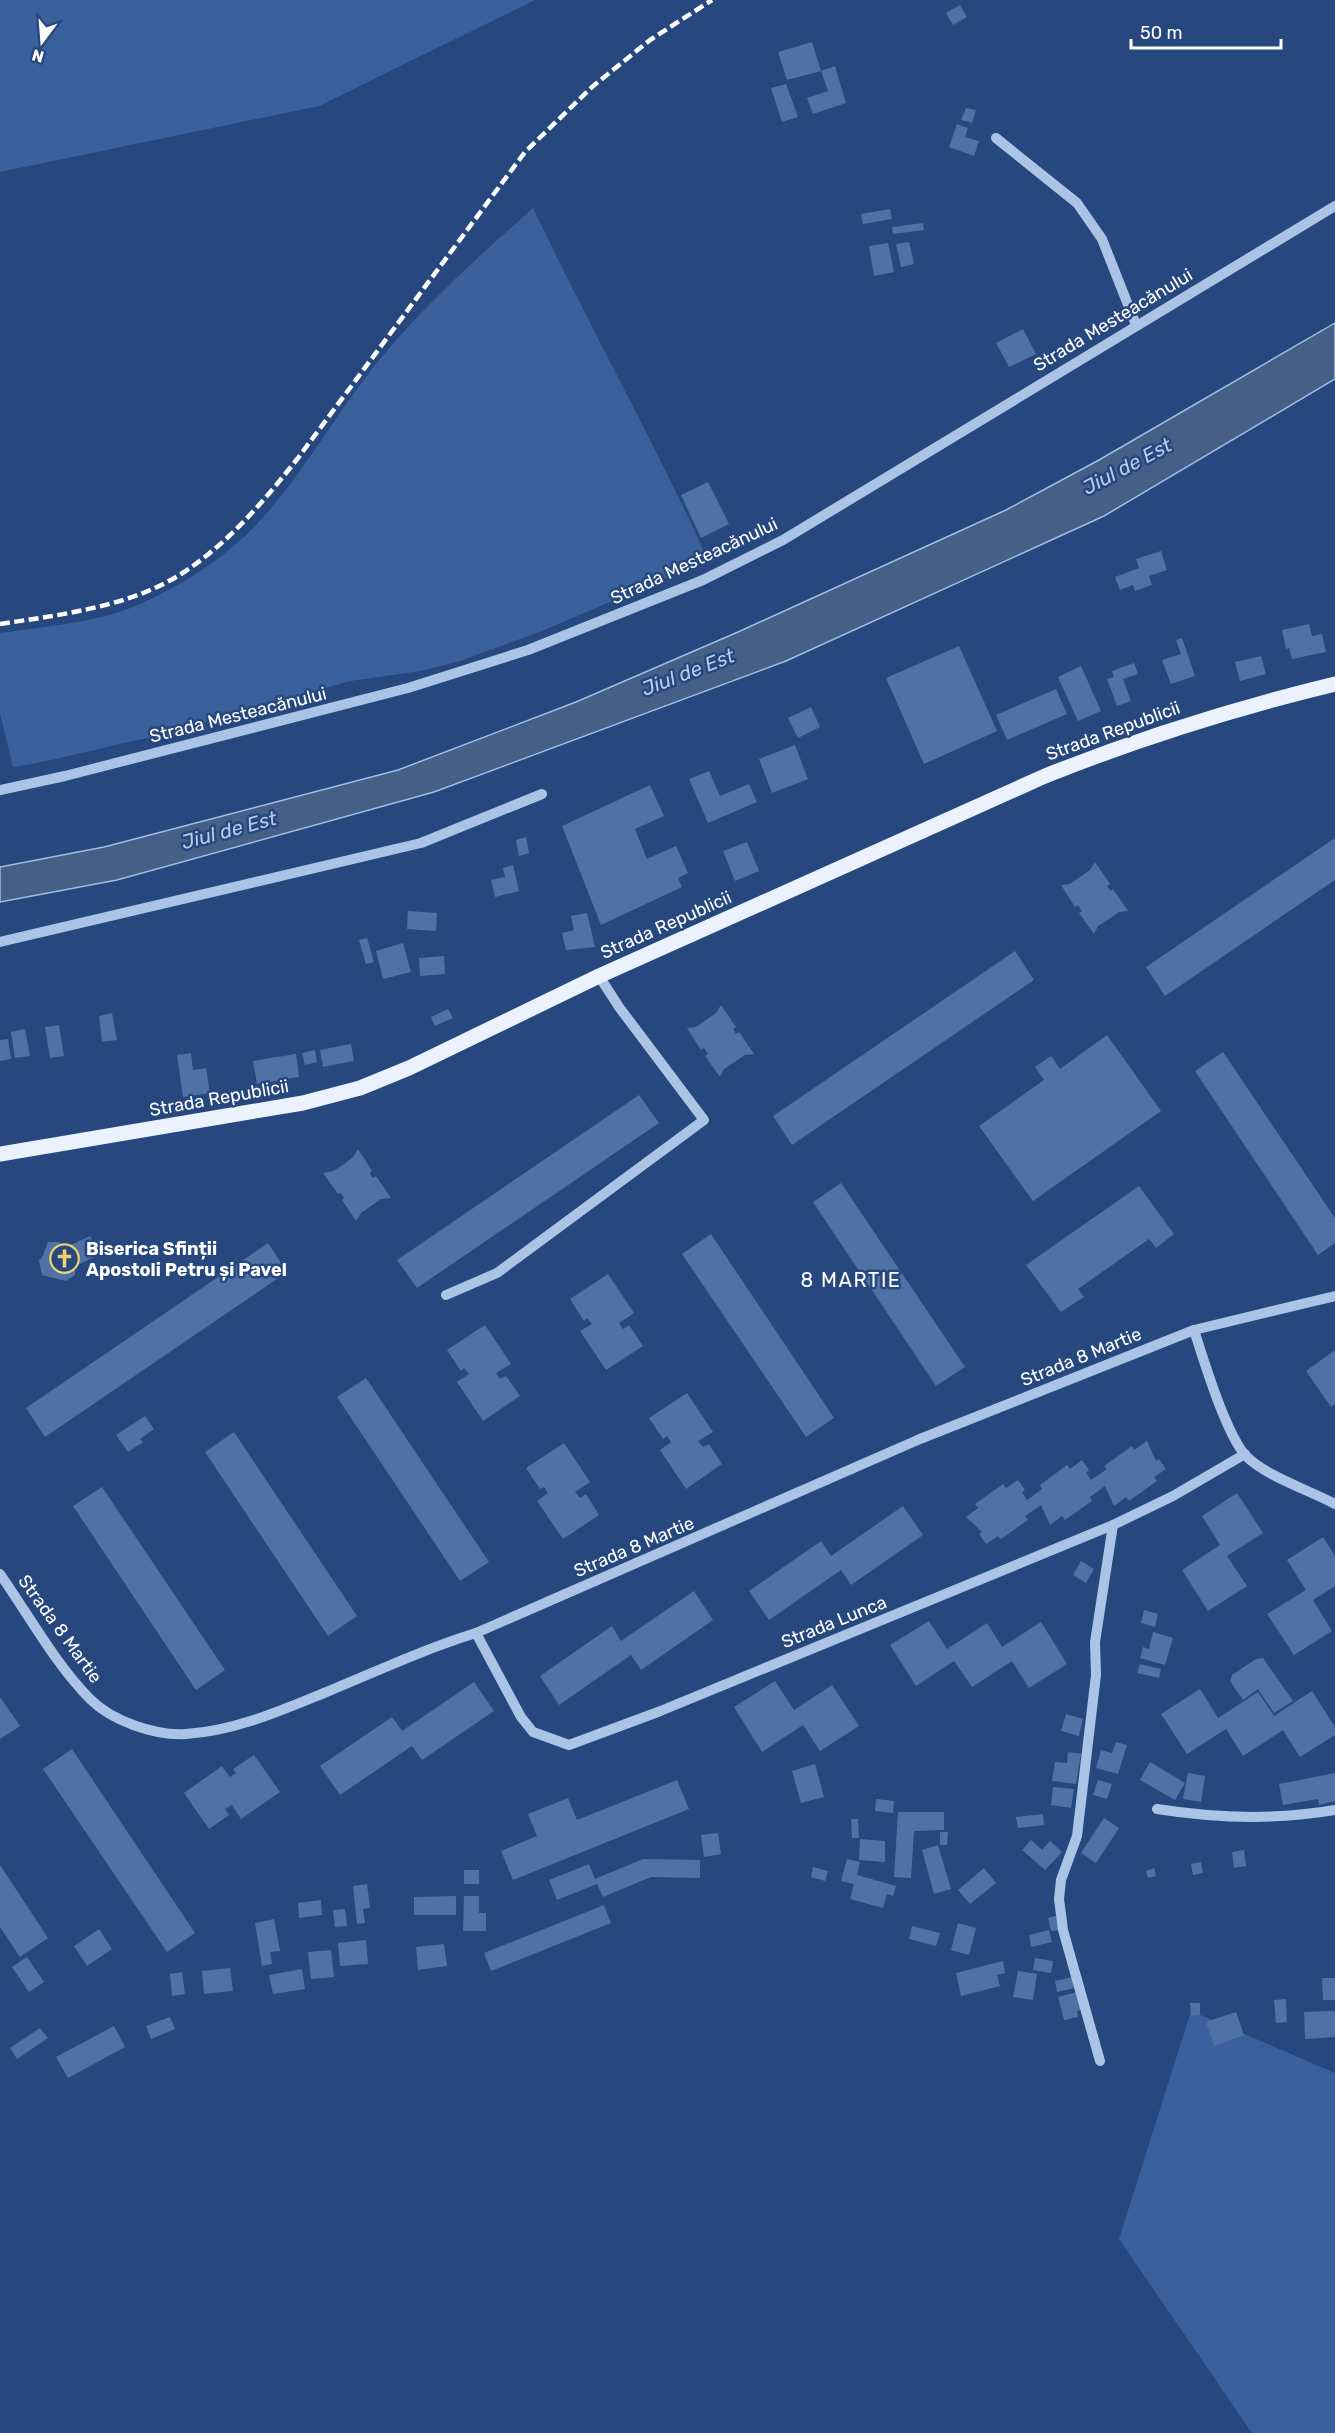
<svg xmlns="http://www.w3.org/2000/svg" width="1335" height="2433" font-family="Rubik,sans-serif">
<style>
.green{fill:#3a619b}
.water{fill:#465f86;stroke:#a0bde6;stroke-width:1.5}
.building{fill:#4e71a6}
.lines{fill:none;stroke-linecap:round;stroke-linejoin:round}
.minor{stroke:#abc3e5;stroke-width:10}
.major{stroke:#ecf2fd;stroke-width:15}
.rail{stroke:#fff;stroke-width:4.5;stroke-dasharray:10 4.5;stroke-linecap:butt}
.labels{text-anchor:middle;stroke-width:5;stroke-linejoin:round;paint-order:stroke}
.street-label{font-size:18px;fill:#fff;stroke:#26487e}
.poi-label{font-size:18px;font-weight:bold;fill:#fff;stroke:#26487e;text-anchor:start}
.water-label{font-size:20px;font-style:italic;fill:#b7cded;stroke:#26487e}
.neighbourhood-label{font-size:20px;letter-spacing:1.5px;fill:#fff;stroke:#26487e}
</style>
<rect width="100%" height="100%" fill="#26487e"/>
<g class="green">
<path d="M0,0H535L319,106L0,172Z"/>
<path d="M533,208C589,326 654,441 708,560L542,631L460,661L421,671L350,681L159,736C110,744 63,760 13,767L0,713V633C42,627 94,623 133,607C177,589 224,559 257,524C302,476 334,416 376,364C422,307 478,257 533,208Z"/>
<path d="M1191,2011L1335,2073V2433H1252L1119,2239Z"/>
</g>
<path class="water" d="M1335,323V379L1104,516L786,661L434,792L117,880L0,902V867L104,847L398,770L576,702L738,632L1006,510L1099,460Z"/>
<g class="building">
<path d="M960,5L967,17L953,25L946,13Z"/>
<path d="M812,42L821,71L835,66L846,103L813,114L807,98L828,91L821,71L787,80L778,52Z"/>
<path d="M786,84L798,117L782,122L771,88Z"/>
<path d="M966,108L976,110L972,123L961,120Z"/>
<path d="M957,124L968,128L965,137L979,141L974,156L949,147Z"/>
<path d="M890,209L892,219L863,224L861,214Z"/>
<path d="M923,223L924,230L893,234L892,227Z"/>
<path d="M909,242L914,264L901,267L896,244Z"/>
<path d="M888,243L894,272L874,276L869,246Z"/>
<path d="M1023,329L1036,354L1009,367L996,343Z"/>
<path d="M708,482L729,524L701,538L681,495Z"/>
<path d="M1161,551L1167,570L1149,576L1152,585L1135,591L1133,585L1120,590L1115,577L1139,568L1136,559Z"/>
<path d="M1309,624L1312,636L1322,634L1326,652L1292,659L1289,648L1286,649L1282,630Z"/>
<path d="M1182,638L1195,676L1171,684L1162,660L1181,654L1176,640Z"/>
<path d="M959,646L997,731L924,764L886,678Z"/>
<path d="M1261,656L1266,674L1240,681L1235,662Z"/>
<path d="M1134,663L1138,674L1123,679L1131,701L1117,706L1107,679L1114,677L1112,671Z"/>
<path d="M1081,666L1101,711L1078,721L1058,677Z"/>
<path d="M1056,689L1067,714L1007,740L996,715Z"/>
<path d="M811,707L820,727L798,738L788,718Z"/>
<path d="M795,745L808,779L772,793L759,759Z"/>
<path d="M709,771L720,796L749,784L757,802L708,823L689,779Z"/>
<path d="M650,785L664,816L635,829L647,859L676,846L688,873L678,878L682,887L601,925L562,826Z"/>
<path d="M526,837L529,853L519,856L516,840Z"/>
<path d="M1335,838V880L1165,996L1146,967Z"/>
<path d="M747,842L759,871L735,881L723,851Z"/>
<path d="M1095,862L1110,884L1107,886L1111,891L1113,889L1128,911L1119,912L1109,919L1098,926L1094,934L1079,913L1082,911L1078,905L1075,907L1061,885L1070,884L1090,870Z"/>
<path d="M513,865L519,891L495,897L491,880L505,877L503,868Z"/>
<path d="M408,911L437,913L436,931L407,929Z"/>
<path d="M587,913L595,947L566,950L562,933L574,930L571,916Z"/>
<path d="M367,938L374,962L366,964L359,940Z"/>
<path d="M403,943L411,972L383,979L376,951Z"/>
<path d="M1015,951L1034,980L792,1145L773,1116Z"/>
<path d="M444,956L445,974L420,976L419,958Z"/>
<path d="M721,1005L736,1027L733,1029L736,1034L739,1032L754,1054L745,1055L724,1069L720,1077L705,1056L708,1054L704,1048L701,1050L687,1028L696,1027L716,1013Z"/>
<path d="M448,1009L453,1018L435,1026L431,1017Z"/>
<path d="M112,1013L117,1040L102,1042L99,1016Z"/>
<path d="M59,1025L64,1056L50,1058L45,1027Z"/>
<path d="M25,1029L30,1056L15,1058L11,1032Z"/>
<path d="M1107,1035L1161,1111L1033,1201L979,1126L1044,1080L1035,1067L1051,1056L1060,1069Z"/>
<path d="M8,1039L11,1059L0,1061V1040Z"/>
<path d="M351,1044L354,1061L323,1067L320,1050Z"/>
<path d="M315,1050L317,1062L305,1065L302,1053Z"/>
<path d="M1223,1052L1335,1218V1243L1318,1255L1195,1071Z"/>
<path d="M191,1053L193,1070L206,1068L210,1093L183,1097L177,1055Z"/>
<path d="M296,1054L299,1077L257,1084L253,1061Z"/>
<path d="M639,1095L659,1123L417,1288L397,1260Z"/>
<path d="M358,1149L372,1171L370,1173L371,1176L373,1178L376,1176L391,1198L381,1199L361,1213L356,1221L342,1200L344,1198L341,1193L338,1194L323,1173L333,1171L343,1165L353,1157Z"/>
<path d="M841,1183L965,1367L936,1386L813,1202Z"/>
<path d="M1139,1186L1174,1234L1156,1248L1149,1239L1078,1289L1084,1297L1061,1312L1026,1265Z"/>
<path d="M711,1234L834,1418L806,1437L682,1254Z"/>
<path d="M90,1236L101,1254L75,1266V1275L66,1281L42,1275L39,1260L42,1258L48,1242H59L64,1248Z"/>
<path d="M268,1243L287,1272L45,1437L26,1408Z"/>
<path d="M608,1274L634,1313L619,1323L623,1329L629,1325L643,1346L606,1370L580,1331L592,1324L587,1318L584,1321L570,1299Z"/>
<path d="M485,1325L511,1364L496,1373L500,1379L506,1376L520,1396L483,1421L457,1382L469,1374L464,1368L461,1371L447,1350Z"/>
<path d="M1335,1350V1404L1331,1407L1306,1371Z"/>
<path d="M366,1378L489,1562L460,1581L337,1397Z"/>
<path d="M687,1393L713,1432L698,1441L703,1447L709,1444L722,1464L686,1489L660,1450L671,1442L667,1436L663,1439L649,1418Z"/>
<path d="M145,1416L154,1429L140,1439L143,1442L128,1452L116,1435Z"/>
<path d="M234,1432L357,1616L328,1636L205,1452Z"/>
<path d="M1147,1441L1156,1461L1159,1459L1166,1469L1154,1477L1157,1481L1129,1501L1126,1497L1114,1506L1105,1486L1090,1497L1092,1501L1065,1520L1062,1516L1050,1525L1041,1505L1025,1516L1028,1520L1001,1539L998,1536L986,1544L979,1534L982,1532L966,1517L978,1508L975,1504L1003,1484L1006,1488L1018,1480L1025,1490L1022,1492L1027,1500L1042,1489L1040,1485L1067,1465L1070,1469L1082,1460L1089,1470L1086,1473L1091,1480L1107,1469L1104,1466L1132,1446L1134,1450Z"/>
<path d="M564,1443L590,1482L575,1492L580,1498L586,1494L599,1515L563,1539L537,1501L548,1493L544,1487L540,1489L526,1468Z"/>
<path d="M102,1487L225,1670L196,1690L73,1506Z"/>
<path d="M1237,1493L1263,1533L1227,1556L1247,1586L1208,1611L1182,1570L1220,1545L1202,1516Z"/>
<path d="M903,1506L923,1535L851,1585L841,1570L769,1620L749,1591L821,1541L831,1556Z"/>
<path d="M1323,1537L1335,1556V1586L1313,1600L1332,1631L1294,1655L1267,1614L1306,1590L1287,1560Z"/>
<path d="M1081,1561L1094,1569L1086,1583L1073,1575Z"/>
<path d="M694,1591L713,1620L641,1670L631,1655L559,1705L540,1676L612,1626L621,1641Z"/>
<path d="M1144,1610L1158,1614L1155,1627L1141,1623Z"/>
<path d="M929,1621L947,1649L987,1623L1002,1647L1041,1622L1067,1664L1029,1688L1012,1661L972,1687L954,1661L916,1686L890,1645Z"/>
<path d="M1153,1632L1173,1638L1165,1665L1140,1658L1143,1647L1149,1649Z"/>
<path d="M1263,1658L1293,1701L1274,1713L1258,1689L1243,1700L1230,1681L1232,1675L1256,1659Z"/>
<path d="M1140,1664L1161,1669L1159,1678L1137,1673Z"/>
<path d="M775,1681L794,1710L832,1685L859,1726L820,1751L803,1725L762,1752L734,1707Z"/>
<path d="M474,1682L494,1711L422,1760L412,1746L340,1795L320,1766L392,1717L402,1731Z"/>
<path d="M1200,1689L1218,1718L1258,1692L1274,1716L1312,1691L1335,1727V1735L1300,1757L1283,1730L1243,1756L1226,1729L1187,1754L1161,1714Z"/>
<path d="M0,1697L20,1726L0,1739Z"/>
<path d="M1066,1714L1083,1719L1079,1736L1061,1731Z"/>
<path d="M1116,1742L1127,1745L1118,1774L1096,1768L1101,1750L1112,1753Z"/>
<path d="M72,1749L195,1933L167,1952L43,1769Z"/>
<path d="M1068,1752L1081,1754L1076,1784L1052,1781L1055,1762L1067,1763Z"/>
<path d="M254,1755L280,1792L241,1819L232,1805L225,1809L229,1815L209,1829L184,1793L222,1766L230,1777L236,1773L233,1769Z"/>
<path d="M1150,1762L1185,1783L1175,1800L1140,1780Z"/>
<path d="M815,1764L824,1797L801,1803L792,1771Z"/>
<path d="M1188,1773L1205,1776L1201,1802L1183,1799Z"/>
<path d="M1335,1773V1801L1319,1805L1318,1799L1283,1805L1279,1784Z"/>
<path d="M677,1780L689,1809L513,1880L501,1851L537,1836L528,1814L568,1798L577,1820Z"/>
<path d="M1098,1780L1112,1784L1107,1799L1093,1795Z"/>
<path d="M1053,1787L1074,1789L1071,1808L1051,1805Z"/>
<path d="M876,1799L894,1801L893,1813L875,1811Z"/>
<path d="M898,1812H944V1830L914,1831L911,1878L894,1877Z"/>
<path d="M1043,1814L1044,1825L1018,1828L1016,1817Z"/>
<path d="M1104,1818L1119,1828L1096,1863L1081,1853Z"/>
<path d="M851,1819H858L859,1838H852Z"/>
<path d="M940,1832H948L947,1845H940Z"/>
<path d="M718,1833L721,1854L704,1857L701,1835Z"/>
<path d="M860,1839L885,1841V1862L859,1860Z"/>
<path d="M1031,1840L1042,1850L1050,1841L1062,1852L1045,1870L1022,1850Z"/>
<path d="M938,1845L951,1889L934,1894L922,1850Z"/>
<path d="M1244,1850L1246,1866L1234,1868L1232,1852Z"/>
<path d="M643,1859L700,1860V1878L651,1877L603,1897L597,1884L557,1900L549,1880L589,1864L595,1879Z"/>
<path d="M847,1859L860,1862L857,1875L896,1886L893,1896L887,1894L883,1908L850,1899L854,1884L841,1881Z"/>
<path d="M1201,1862L1203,1873L1193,1875L1191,1864Z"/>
<path d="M0,1865L48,1938L20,1957L0,1927Z"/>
<path d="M813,1867L828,1871L825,1881L811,1877Z"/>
<path d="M984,1868L996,1883L970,1904L958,1890Z"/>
<path d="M1154,1868L1156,1876L1148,1878L1146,1871Z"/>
<rect x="464" y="1870" width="15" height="14"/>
<path d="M367,1884L370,1908L363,1909L365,1923L357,1924L353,1886Z"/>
<path d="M456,1896V1915H414V1897Z"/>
<path d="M464,1896H479V1913H486V1931H463Z"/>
<path d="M321,1900L322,1915L299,1918L298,1903Z"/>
<path d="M604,1905L611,1923L491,1971L484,1953Z"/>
<path d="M345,1909L347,1926L335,1927L333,1910Z"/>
<path d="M1056,1916L1059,1930L1051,1931L1048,1918Z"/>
<path d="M274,1919L280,1951L270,1952L272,1964L262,1966L255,1923Z"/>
<path d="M958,1923L976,1928L969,1955L951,1950Z"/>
<path d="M912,1926L940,1933L936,1946L909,1939Z"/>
<path d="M99,1929L112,1949L87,1966L74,1946Z"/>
<path d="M1049,1930L1052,1942L1031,1947L1029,1935Z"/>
<path d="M366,1940L368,1964L340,1966L338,1943Z"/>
<path d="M444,1944L447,1966L418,1970L416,1947Z"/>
<path d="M331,1950L334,1977L311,1979L308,1952Z"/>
<path d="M27,1957L44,1982L29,1992L12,1967Z"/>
<path d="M1035,1958L1053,1961L1051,1973L1033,1970Z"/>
<path d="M1003,1961L1005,1973L997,1975L1000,1986L961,1996L956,1973Z"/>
<path d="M230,1968L233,1991L204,1994L202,1971Z"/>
<path d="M302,1969L305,1989L273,1994L269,1975Z"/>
<path d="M1018,1971L1037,1974L1033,2000L1013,1997Z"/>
<path d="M182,1972L185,1994L172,1996L170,1974Z"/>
<path d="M1072,1977L1075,1988L1057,1992L1055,1981Z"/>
<path d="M1322,1978H1335V2000H1323Z"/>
<path d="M1077,1992L1081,2010L1077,2011L1078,2017L1064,2020L1058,1997Z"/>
<path d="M1286,1999L1287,2022L1276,2023L1274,2000Z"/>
<path d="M1190,2003H1200V2015L1191,2016Z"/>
<path d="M1335,2011V2037L1305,2039L1304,2012Z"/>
<path d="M1236,2012L1244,2035L1214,2046L1206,2022Z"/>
<path d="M170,2017L175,2029L151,2039L146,2026Z"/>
<path d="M114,2026L125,2047L68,2078L56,2057Z"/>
<path d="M40,2028L48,2038L17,2059L10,2048Z"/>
</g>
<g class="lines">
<g class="minor">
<path d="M996,138L1077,203L1102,239L1136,325"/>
<path d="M0,790L65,776L408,688L528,650L703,580L783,540L1335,206"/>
<path d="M0,942L421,843L542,794"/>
<path d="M446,1295L497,1273L704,1120L619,1007L599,976"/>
<path d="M1194,1330C1204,1361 1225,1431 1245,1455C1265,1476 1309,1490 1335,1504"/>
<path d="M0,1574C28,1614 56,1665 90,1699C112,1721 155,1736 186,1734C234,1731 280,1711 324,1693C375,1672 424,1649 476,1633L920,1439L1194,1330L1335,1296"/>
<path d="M476,1633L521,1717L533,1732L569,1745L658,1712L1113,1525L1173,1496L1245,1454"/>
<path d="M1157,1809C1214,1818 1278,1820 1335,1810"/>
<path d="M1100,2061L1063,1930L1059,1899L1061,1880L1077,1836L1096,1675L1095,1642L1113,1525"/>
</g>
<path class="major" d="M0,1154L303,1103L360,1088L409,1068L599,976L1045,776C1140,738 1236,708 1335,684"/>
<path class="rail" d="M0,624C59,615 129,607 181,574C228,544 264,501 298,458L525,152L592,87L650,40L712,0"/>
</g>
<defs>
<symbol id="church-ring" viewBox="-11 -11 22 22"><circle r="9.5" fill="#26487e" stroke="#eed071" stroke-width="1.5"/><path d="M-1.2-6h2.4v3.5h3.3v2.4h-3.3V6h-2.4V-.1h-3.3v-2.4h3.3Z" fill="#eed071"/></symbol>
</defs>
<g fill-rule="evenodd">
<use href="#church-ring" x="48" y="1242" width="33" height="33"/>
</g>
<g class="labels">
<g class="street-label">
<text transform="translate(1113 320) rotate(-31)" y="6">Strada Mesteacănului</text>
<text transform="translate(694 561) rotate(-25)" y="6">Strada Mesteacănului</text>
<text transform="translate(238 715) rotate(-14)" y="6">Strada Mesteacănului</text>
<text transform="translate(1113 731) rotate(-20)" y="6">Strada Republicii</text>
<text transform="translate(666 925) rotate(-24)" y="6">Strada Republicii</text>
<text transform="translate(219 1098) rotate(-10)" y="6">Strada Republicii</text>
<text transform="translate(1081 1357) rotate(-22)" y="6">Strada 8 Martie</text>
<text transform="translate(634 1547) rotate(-23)" y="6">Strada 8 Martie</text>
<text transform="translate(834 1622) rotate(-22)" y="6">Strada Lunca</text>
<text transform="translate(60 1629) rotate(54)" y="6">Strada 8 Martie</text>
</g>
<g class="poi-label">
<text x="86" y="1255">Biserica Sfinții<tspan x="86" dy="21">Apostoli Petru și Pavel</tspan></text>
</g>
<g class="water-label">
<text transform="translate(1127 466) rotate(-28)" y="7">Jiul de Est</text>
<text transform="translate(688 672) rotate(-21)" y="7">Jiul de Est</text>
<text transform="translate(229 830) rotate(-15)" y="7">Jiul de Est</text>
</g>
<g class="neighbourhood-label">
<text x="851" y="1287">8 MARTIE</text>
</g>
</g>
<g transform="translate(42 42) rotate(196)" stroke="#26487e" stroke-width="4.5" paint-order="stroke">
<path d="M0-4.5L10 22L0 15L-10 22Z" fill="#ffffff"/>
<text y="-9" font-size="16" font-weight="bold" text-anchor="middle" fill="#ffffff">N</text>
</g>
<path d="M1131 39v9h150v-9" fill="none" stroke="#ffffff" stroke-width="3"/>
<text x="1140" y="39" font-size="18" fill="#ffffff" stroke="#26487e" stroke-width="4.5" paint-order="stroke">50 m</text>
</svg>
